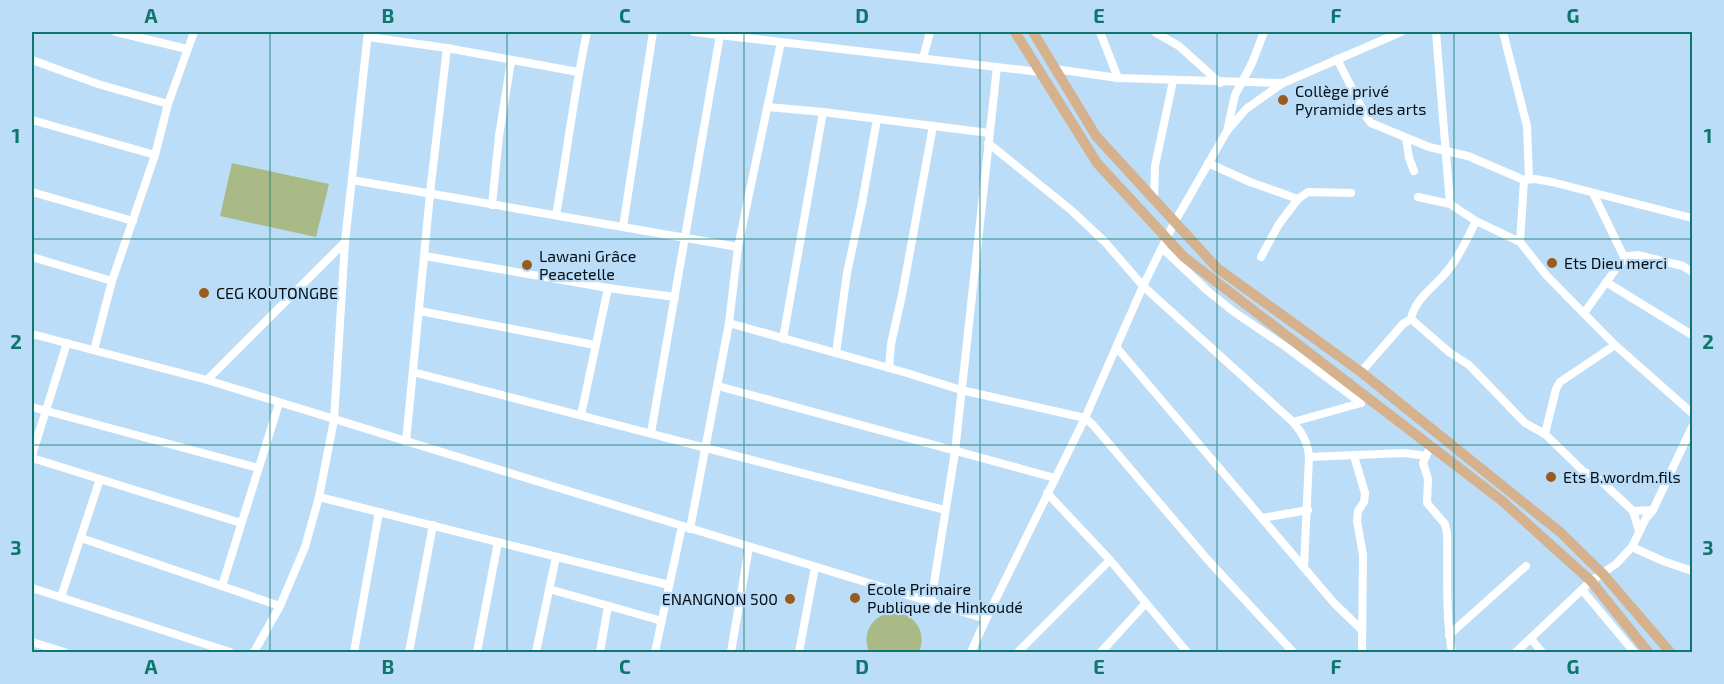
<svg xmlns="http://www.w3.org/2000/svg" width="1724" height="684" font-family="'Exo 2',sans-serif">
<style>
.green{fill:#a9ba86}
.lines{fill:none;stroke-linecap:round;stroke-linejoin:round}
.minor{stroke:#fff;stroke-width:8}
.major{stroke:#d6b18e;stroke-width:10}
.grid{fill:none;stroke:#0f766e;stroke-width:1.5;stroke-opacity:0.55}
.poi-dot{fill:#985d1e;stroke:#bcddf8;stroke-width:2}
.labels{text-anchor:middle;stroke-width:4.5;stroke-linejoin:round;paint-order:stroke}
.poi-label{font-size:16px;fill:#040f17;stroke:#bcddf8;text-anchor:start}
.neatline{fill:none;stroke:#0f766e;stroke-width:2}
.grid-label{font-size:20px;text-anchor:middle;font-weight:bold;fill:#0f766e}
</style>
<rect width="100%" height="100%" fill="#bcddf8"/>
<g class="green">
<path d="M232,163L329,184L316,237L220,216Z"/>
<path d="M894,612C916,614 927,633 919,652H869C861,632 873,614 894,612Z"/>
</g>
<g class="lines">
<g class="minor">
<path d="M116,32L187,49"/>
<path d="M694,32L1039,72"/>
<path d="M1100,32L1118,78"/>
<path d="M1436,32L1450,204"/>
<path d="M1503,32L1527,126L1529,179"/>
<path d="M1156,33L1179,46L1220,83"/>
<path d="M368,37L447,48L578,72"/>
<path d="M923,58L930,32"/>
<path d="M1337,59L1367,118L1371,123L1429,147L1468,156L1524,180L1535,179L1552,182L1692,218"/>
<path d="M32,60L98,84L168,104"/>
<path d="M1055,69L1118,78L1282,83"/>
<path d="M768,107L823,112L989,133"/>
<path d="M32,120L155,155"/>
<path d="M1227,131L1235,95L1252,63L1264,32"/>
<path d="M1406,138L1409,158L1414,171"/>
<path d="M988,143L1071,210L1105,242L1143,286L1293,422C1302,433 1308,442 1309,457L1304,567"/>
<path d="M1208,163L1250,182L1298,199L1279,224L1261,257"/>
<path d="M352,180L738,247"/>
<path d="M32,192L133,221"/>
<path d="M1593,193L1625,259"/>
<path d="M1418,197L1450,204L1476,221L1520,242L1547,276L1615,345L1692,413"/>
<path d="M1298,199L1308,192L1351,193"/>
<path d="M1154,200L1155,166L1173,81"/>
<path d="M492,205L499,136L511,61"/>
<path d="M556,215C567,154 574,92 587,32"/>
<path d="M623,227L653,32"/>
<path d="M1520,242L1524,180"/>
<path d="M1162,248L1209,292L1234,312L1286,347L1361,403"/>
<path d="M425,256L608,288L675,297"/>
<path d="M32,257L112,281"/>
<path d="M1606,282L1692,335"/>
<path d="M420,311L595,345"/>
<path d="M1584,313L1618,266L1628,256L1638,255L1683,266L1692,272"/>
<path d="M1411,319L1449,352L1469,365L1525,423L1545,434L1583,471L1598,478L1633,511L1653,510"/>
<path d="M729,323L907,373L961,390L1085,418L1093,425L1207,559L1293,652"/>
<path d="M32,334L207,380L986,619"/>
<path d="M783,339L823,112"/>
<path d="M1117,348L1334,603L1362,630"/>
<path d="M94,350L112,281L155,155L168,104L194,32"/>
<path d="M836,353L847,273L862,203L877,119"/>
<path d="M889,368L891,344L902,295L933,126"/>
<path d="M413,372L945,510"/>
<path d="M1361,372L1403,324L1411,319C1415,298 1436,286 1448,270C1460,256 1468,237 1476,221"/>
<path d="M207,380L345,242"/>
<path d="M718,386L1055,478"/>
<path d="M32,407L258,468"/>
<path d="M581,415L608,288"/>
<path d="M1293,422L1361,403"/>
<path d="M651,433L720,35"/>
<path d="M1545,434L1556,389L1560,382L1615,345"/>
<path d="M406,442L431,184L447,48"/>
<path d="M1431,445L1423,463L1428,479L1427,503L1445,524L1447,533C1448,573 1445,613 1452,652"/>
<path d="M32,455L67,343"/>
<path d="M1354,456L1365,493L1364,502L1358,511L1357,521L1363,555L1362,652"/>
<path d="M1309,457L1405,453L1426,456"/>
<path d="M32,458L241,523"/>
<path d="M1047,493L1110,560L1187,652"/>
<path d="M319,497L669,585"/>
<path d="M1633,511L1639,531"/>
<path d="M1262,518L1308,510"/>
<path d="M690,529L729,323L738,247L781,42"/>
<path d="M81,538L280,606"/>
<path d="M1632,547L1663,561L1692,571"/>
<path d="M222,586L279,403"/>
<path d="M32,588L230,652"/>
<path d="M549,589L662,621"/>
<path d="M1583,591L1634,652"/>
<path d="M61,597L100,479"/>
<path d="M931,602L955,452L997,67"/>
<path d="M1449,635L1526,566"/>
<path d="M1531,639L1542,652"/>
<path d="M32,642L64,652"/>
<path d="M254,652L280,606L305,547L319,497L334,420L345,242L368,32"/>
<path d="M354,652L379,512"/>
<path d="M409,652L433,525"/>
<path d="M477,652L498,542"/>
<path d="M536,652L556,557"/>
<path d="M600,652L608,606"/>
<path d="M655,652L682,526"/>
<path d="M731,652L749,547"/>
<path d="M799,652L815,567"/>
<path d="M971,652L986,619L1085,418L1143,286L1174,223L1227,131L1246,109L1283,83L1401,32"/>
<path d="M1018,652L1110,560"/>
<path d="M1101,652L1145,604"/>
<path d="M1516,652L1591,581L1616,564L1632,547L1646,518L1653,510L1692,427"/>
</g>
<g class="major">
<path d="M1015,32L1097,163L1184,257L1501,500L1591,581L1648,652"/>
<path d="M1033,32L1096,136L1217,268L1361,372L1560,532L1603,574L1670,652"/>
</g>
</g>
<path class="grid" d="M270,32V652M507,32V652M744,32V652M980,32V652M1217,32V652M1454,32V652M32,239H1692M32,445H1692"/>
<g class="poi-dot">
<circle cx="1283" cy="100" r="6"/>
<circle cx="1552" cy="263" r="6"/>
<circle cx="527" cy="265" r="6"/>
<circle cx="204" cy="293" r="6"/>
<circle cx="1551" cy="477" r="6"/>
<circle cx="855" cy="598" r="6"/>
<circle cx="790" cy="599" r="6"/>
</g>
<g class="labels">
<g class="poi-label">
<text x="1295" y="97">Collège privé<tspan x="1295" dy="18">Pyramide des arts</tspan></text>
<text x="539" y="262">Lawani Grâce<tspan x="539" dy="18">Peacetelle</tspan></text>
<text x="1564" y="269">Ets Dieu merci</text>
<text x="216" y="299">CEG KOUTONGBE</text>
<text x="1563" y="483">Ets B.wordm.fils</text>
<text x="867" y="595">Ecole Primaire<tspan x="867" dy="18">Publique de Hinkoudé</tspan></text>
<text x="778" y="605" text-anchor="end">ENANGNON 500</text>
</g>
</g>
<rect width="1724" height="684" fill="none" stroke="#bcddf8" stroke-width="66"/>
<rect x="33" y="33" width="1658" height="618" class="neatline"/>
<g class="grid-label">
<text x="151" y="23">A</text>
<text x="388" y="23">B</text>
<text x="625" y="23">C</text>
<text x="862" y="23">D</text>
<text x="1099" y="23">E</text>
<text x="1336" y="23">F</text>
<text x="1573" y="23">G</text>
<text x="16" y="143">1</text>
<text x="1708" y="143">1</text>
<text x="16" y="349">2</text>
<text x="1708" y="349">2</text>
<text x="16" y="555">3</text>
<text x="1708" y="555">3</text>
<text x="151" y="674">A</text>
<text x="388" y="674">B</text>
<text x="625" y="674">C</text>
<text x="862" y="674">D</text>
<text x="1099" y="674">E</text>
<text x="1336" y="674">F</text>
<text x="1573" y="674">G</text>
</g>
</svg>
